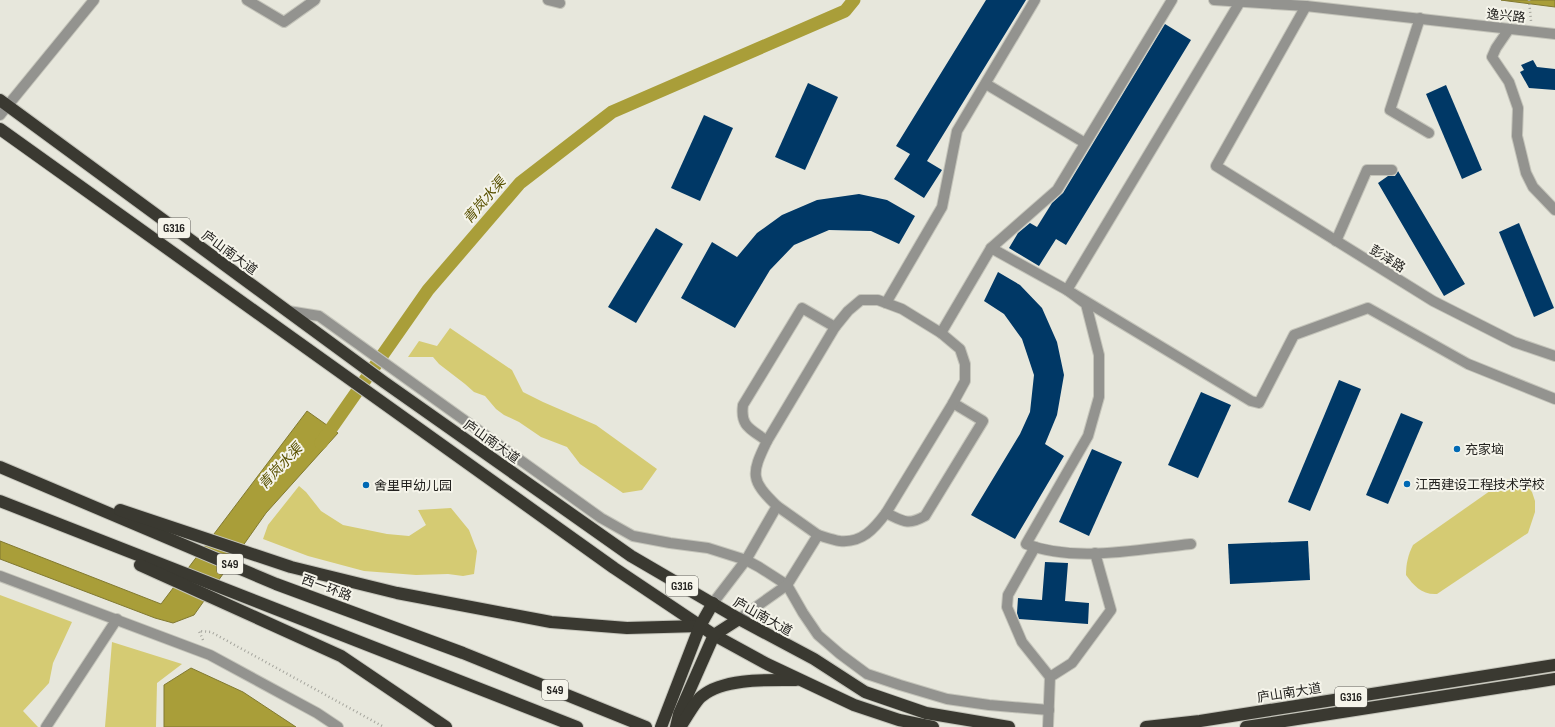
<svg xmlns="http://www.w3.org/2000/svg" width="1555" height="727" font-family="'Sofia Sans Condensed','Noto Sans SC',sans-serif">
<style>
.green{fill:#d5cb73}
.water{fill:#a99e39;stroke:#817931}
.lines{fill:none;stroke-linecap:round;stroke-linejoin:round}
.canal{stroke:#a99e39;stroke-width:13}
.building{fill:#003866}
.minor-casing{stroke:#c4c4ba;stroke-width:12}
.highway-casing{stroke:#c4c4ba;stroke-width:14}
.path{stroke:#a5a59d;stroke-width:2.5;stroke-dasharray:1 3;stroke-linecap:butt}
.minor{stroke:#93938f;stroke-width:10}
.highway{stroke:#3a3931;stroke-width:12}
.poi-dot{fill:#0069b4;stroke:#f5f4ea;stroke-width:1.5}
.labels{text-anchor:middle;stroke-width:4;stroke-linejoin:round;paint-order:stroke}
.shield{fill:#f5f4ea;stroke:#62615c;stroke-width:1}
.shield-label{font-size:12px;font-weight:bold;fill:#23221f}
.street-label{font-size:13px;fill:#23221f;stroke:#f5f4ea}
.poi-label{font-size:13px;fill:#23221f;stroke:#f5f4ea;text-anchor:start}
.water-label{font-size:14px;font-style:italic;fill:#595100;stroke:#f5f4ea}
</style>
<rect width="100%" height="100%" fill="#e7e7dc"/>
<g class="green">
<path d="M450,328L512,370L523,392L543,402L596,425L657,469L642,490L623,493L580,464L567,447L541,437L519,422L504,415L496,409L485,396L474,392L465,384L439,364L433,357H408L419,341L437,346Z"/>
<path d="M1507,479L1516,480L1524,483L1532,492L1535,501V512L1528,533L1437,594C1422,595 1414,586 1406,575C1406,564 1408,555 1413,545Z"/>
<path d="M299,486L306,492L321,511L343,525L387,534L409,536L426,525L418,510L451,508L469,530L477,551L474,574L463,576L448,574L416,575L364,571L308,556L263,539L268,525Z"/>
<path d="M0,595L72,622L53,663L49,683L23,711L38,727H0Z"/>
<path d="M112,642L182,664L157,683L156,727H105Z"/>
</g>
<g class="water">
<path d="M1501,0H1555V7L1508,1Z"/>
<path d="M307,411L338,433L266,513L194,615L173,623L155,618L0,559V541L161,604Z"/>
<path d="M191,668L243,692L296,727H164V685Z"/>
</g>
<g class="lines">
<path class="canal" d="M321,443L428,290L520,183L612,112L845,11L854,0"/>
</g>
<g class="building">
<path d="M986,0H1026L927,161L942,170L924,198L894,179L910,154L896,146Z"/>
<path d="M1165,24L1191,40L1066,245L1056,239L1039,266L1009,248L1018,233L1030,223L1037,227L1052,203L1063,193Z"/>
<path d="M1533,60L1537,67L1555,69V90L1529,88L1520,72L1524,70L1521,65Z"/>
<path d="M808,83L838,97L805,170L775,157Z"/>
<path d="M1446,85L1482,170L1462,179L1426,94Z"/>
<path d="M704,115L733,128L700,201L671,188Z"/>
<path d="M1398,171L1465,284L1444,296L1378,183L1388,176H1395Z"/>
<path d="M859,194L887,200L915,216L899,244L871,231L829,230L794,245L770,270L735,328L681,298L712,242L737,257L757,233L782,215L817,200Z"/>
<path d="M1519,223L1554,308L1534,317L1499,232Z"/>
<path d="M656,228L683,244L636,323L608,307Z"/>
<path d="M998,272L1020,285L1042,308L1057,342L1064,375L1057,415L1045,444L1064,456L1015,539L971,515L1020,434L1030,412L1034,375L1022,339L1004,314L984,301Z"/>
<path d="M1339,380L1361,389L1310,511L1288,502Z"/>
<path d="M1201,392L1231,405L1198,478L1168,465Z"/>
<path d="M1401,413L1423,422L1388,504L1366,495Z"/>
<path d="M1092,449L1122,462L1089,536L1059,522Z"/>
<path d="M1308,541L1310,580L1230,584L1228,544Z"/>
<path d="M1045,562L1068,563L1065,601L1089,603L1088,624L1019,619L1017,613L1018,598L1042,600Z"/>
</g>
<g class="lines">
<defs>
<g id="minor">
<path d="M247,0L284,22L315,0"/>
<path d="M548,0L560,3"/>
<path d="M1214,0L1306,6L1555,34"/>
<path d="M1240,2L1067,290L1251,401L1259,403L1294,335L1368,308L1468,364L1555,399"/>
<path d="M1306,6L1216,166L1433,301L1514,342L1555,356"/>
<path d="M1420,18L1390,110L1429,133"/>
<path d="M1509,29L1496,48L1492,57L1509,82L1518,108L1517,136L1526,173L1533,187L1555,210"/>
<path d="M986,84L1085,143"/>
<path d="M0,115L94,0"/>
<path d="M1336,241L1367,170H1392"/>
<path d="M991,248L1067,290L1086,304L1099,355V397L1088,436L1026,544C1075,563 1139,549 1191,544"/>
<path d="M886,303L942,207L957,131L1035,0"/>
<path d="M288,311L319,316L601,518L633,536L670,543L708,548L746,560L759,567L787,585L803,613L818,635L840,654L867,674L900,685L947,699L989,705L1049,710"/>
<path d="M941,333L991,248L1057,190L1172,0"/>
<path d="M767,441C751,429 740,427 743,405L802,308L835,327"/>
<path d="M777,506L818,535"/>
<path d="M886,513C903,521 907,526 925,516L983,421L953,403"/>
<path d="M1035,547L1008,595L1007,607L1022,642L1050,677"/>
<path d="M0,576L210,655L317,713L338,727"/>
<path d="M713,603L746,560L777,506C750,480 751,474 767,441L835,327L848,311L861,300H878L902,309L941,333L960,349L965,364V381L953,403L886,513C874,529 862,543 840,541C833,540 825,537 818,535L787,585L739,619"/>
<path d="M46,727L117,619"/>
<path d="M1048,727L1050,677L1072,663L1111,610L1095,553"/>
</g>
<g id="highway">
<path d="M0,100L384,382L631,556L739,619L814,659L865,692L926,713L1009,727"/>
<path d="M0,129L614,568L714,635L767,664L854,705L899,720L933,727"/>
<path d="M0,467L276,584L463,653L646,727"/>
<path d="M0,501L577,727"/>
<path d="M120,510L291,567L397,593L551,622L627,628L700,626"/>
<path d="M140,565L341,656L446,727"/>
<path d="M661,727L700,626L713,603"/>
<path d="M676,727L679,714L714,635L739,619"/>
<path d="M680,727C686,719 695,701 702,696C724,678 769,680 796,680"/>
<path d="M1146,727L1200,721L1555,665"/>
<path d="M1246,727L1555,679"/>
</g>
</defs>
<use href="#minor" class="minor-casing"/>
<use href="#highway" class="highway-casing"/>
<g class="path">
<path d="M1529,0L1531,21"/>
<path d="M203,640L199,631L211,632L384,727"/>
</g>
<use href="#minor" class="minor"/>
<use href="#highway" class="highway"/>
</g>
<g class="poi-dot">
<circle cx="1457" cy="449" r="4"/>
<circle cx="1407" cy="484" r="4"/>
<circle cx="366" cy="485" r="4"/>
</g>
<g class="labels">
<g class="shield">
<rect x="158" y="218" width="32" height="20" rx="3"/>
<rect x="217" y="554" width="26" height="20" rx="3"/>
<rect x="666" y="576" width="32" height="20" rx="3"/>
<rect x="542" y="680" width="26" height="20" rx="3"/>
<rect x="1335" y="687" width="32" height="20" rx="3"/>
</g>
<g class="shield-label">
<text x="174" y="232">G316</text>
<text x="230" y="568">S49</text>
<text x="682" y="590">G316</text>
<text x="555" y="694">S49</text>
<text x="1351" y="701">G316</text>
</g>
<g class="street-label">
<text transform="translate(1506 15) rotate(6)" y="5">逸兴路</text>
<text transform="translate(230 252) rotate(36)" y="5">庐山南大道</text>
<text transform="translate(1388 258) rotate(32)" y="5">彭泽路</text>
<text transform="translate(492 441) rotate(35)" y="5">庐山南大道</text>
<text transform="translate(327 587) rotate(20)" y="5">西一环路</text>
<text transform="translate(763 616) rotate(29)" y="5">庐山南大道</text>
<text transform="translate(1289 692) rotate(-9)" y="5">庐山南大道</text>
</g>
<g class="poi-label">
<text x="1465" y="454">充家垴</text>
<text x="1415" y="489">江西建设工程技术学校</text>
<text x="374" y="490">舍里甲幼儿园</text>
</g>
<g class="water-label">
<text transform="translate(484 200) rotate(-49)" y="5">青岚水渠</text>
<text transform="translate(280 466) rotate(-47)" y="5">青岚水渠</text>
</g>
</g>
</svg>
